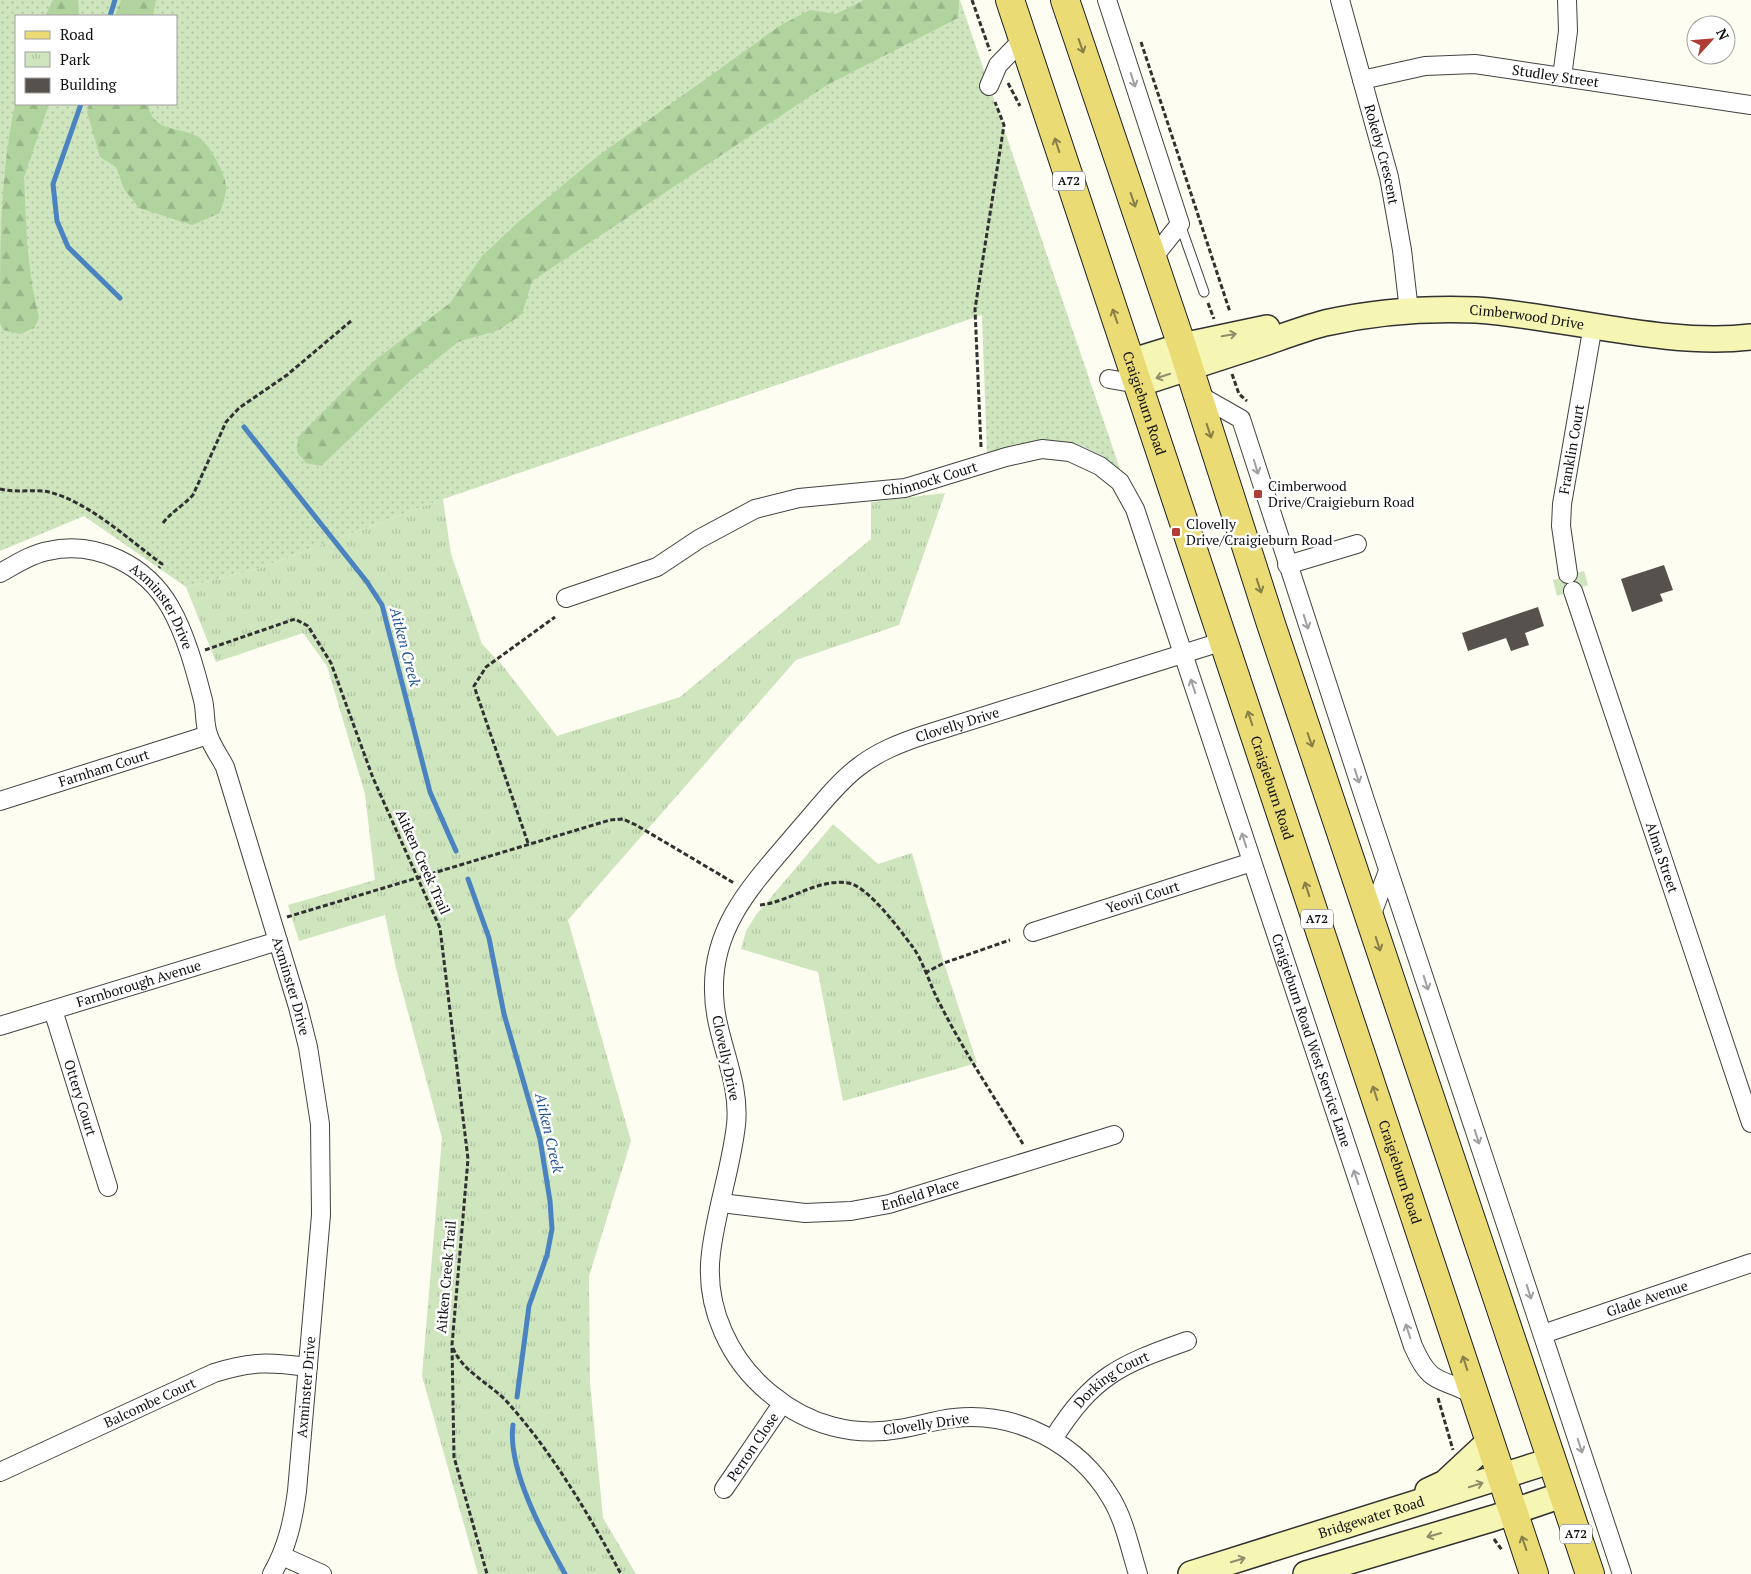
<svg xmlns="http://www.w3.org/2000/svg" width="1751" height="1574" font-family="'PT Serif',serif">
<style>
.grass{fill:url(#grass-dots);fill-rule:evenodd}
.forest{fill:url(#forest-firs)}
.park{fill:url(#park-tufts)}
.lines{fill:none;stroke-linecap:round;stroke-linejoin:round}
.stream{stroke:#4a83bf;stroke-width:5}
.building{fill:#56514c}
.lane-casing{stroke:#424242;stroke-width:11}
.street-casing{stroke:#424242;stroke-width:20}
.secondary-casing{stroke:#313131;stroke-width:28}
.primary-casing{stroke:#202020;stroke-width:30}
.path{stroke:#313131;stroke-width:3;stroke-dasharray:5 2.5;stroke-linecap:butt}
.lane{stroke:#fff;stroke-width:9}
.street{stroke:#fff;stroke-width:18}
.secondary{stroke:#f6f6b4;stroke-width:25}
.primary{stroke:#eadb75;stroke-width:28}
.oneway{stroke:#877f47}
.oneway2{stroke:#9f9f9f}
.oneway3{stroke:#8e8e6a}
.poi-dot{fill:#b03d35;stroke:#fff;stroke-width:2}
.labels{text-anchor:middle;stroke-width:5;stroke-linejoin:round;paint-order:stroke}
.shield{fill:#fff;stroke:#575757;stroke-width:1}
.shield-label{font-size:12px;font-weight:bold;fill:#0f0f0f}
.street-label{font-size:14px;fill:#0f0f0f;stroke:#fff}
.poi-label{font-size:14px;fill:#0f0f0f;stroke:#fff;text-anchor:start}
.water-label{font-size:15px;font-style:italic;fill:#255693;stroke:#fff}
</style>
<defs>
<pattern id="grass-dots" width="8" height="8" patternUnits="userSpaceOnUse" patternTransform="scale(1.25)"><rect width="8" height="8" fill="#cee5be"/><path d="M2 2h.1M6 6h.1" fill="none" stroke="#b0c3a2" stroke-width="1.8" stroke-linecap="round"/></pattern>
<pattern id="forest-firs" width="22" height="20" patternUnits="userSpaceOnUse" patternTransform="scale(1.25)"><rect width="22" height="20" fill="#b1d49f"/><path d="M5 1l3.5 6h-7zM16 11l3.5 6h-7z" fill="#97b588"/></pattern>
<pattern id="park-tufts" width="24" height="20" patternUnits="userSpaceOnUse" patternTransform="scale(1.25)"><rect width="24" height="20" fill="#cee5be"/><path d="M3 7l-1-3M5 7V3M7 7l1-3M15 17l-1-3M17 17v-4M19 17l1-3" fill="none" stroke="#b0c3a2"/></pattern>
</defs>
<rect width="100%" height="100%" fill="#fdfdf2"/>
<path class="grass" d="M0,0H960L1120,469C1106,460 1089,447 1072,443C1044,437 1013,446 987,455L982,315L443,499L257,569L186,587L84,516L0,551ZM16,16H176V104H16Z"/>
<g class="forest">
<path d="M53,0H78L79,16H45Z"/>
<path d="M121,0H156L153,16H115Z"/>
<path d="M864,0H959L958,18L827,85L532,281L522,314L499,330L458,342L413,378L321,466L306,463L297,452L298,437L374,361L450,303L482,256L516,224L598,156L781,25L810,10L836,14Z"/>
<path d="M16,100V104H49L24,177L27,243L32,285L39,318L34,328L20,334L3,330L0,323C0,248 0,171 16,100Z"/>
<path d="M89,104H148C152,134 183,126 200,138C210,146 225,173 226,186C227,194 222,205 220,213L192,225L139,208L124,189L116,167L100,157L87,112Z"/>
</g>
<g class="park">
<path d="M945,493L899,625L796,660L568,920L631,1141L589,1276L590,1383L603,1518L636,1574H478L422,1376L442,1138L396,968L385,915L299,941L288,905L375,880L365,794L327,666L303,633L216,662L186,587L257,569L443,499L451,554L482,644L503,666L557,736L680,697L871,539V502Z"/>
<path d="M1584,571L1588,585L1557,596L1553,580Z"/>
<path d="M833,824L878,864L912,853L944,963L977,1063L843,1101L818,972L741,949L746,931L756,915Z"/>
</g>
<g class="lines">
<g class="stream">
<path d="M110,16L115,0"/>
<path d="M81,104L53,184L57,221L68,247L120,298"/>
<path d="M244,427L367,582L382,605L430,792L456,851"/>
<path d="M468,879L489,938L504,1014L540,1139L550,1201L552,1229L547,1255L529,1306L517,1397"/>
<path d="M513,1425C507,1469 544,1536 565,1574"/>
</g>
</g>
<g class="building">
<path d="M1664,565L1673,590L1660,594L1663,601L1632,612L1621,579Z"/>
<path d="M1538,607L1544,626L1525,633L1529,645L1511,651L1506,638L1468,651L1462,633Z"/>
</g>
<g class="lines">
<defs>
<path id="lane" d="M1180,224L1204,292"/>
<g id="street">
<path d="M1107,0L1180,224L1152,259"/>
<path id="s1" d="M1340,0L1389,177L1402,250L1409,311"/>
<path d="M1562,77L1568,31L1567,0"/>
<path id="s2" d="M1362,80L1425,66L1475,64L1751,105"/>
<path d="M989,86L998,65L1023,39"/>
<path d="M1109,379L1138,384"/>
<path d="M1197,394L1241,419L1365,800L1622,1574"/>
<path d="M1287,565L1357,544"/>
<path id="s3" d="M0,573C15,565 31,554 48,551C96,540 146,565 170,607C186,635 195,669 203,700C206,712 204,726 209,737C213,748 220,757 225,767L298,1007L308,1047L320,1124L321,1215L297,1491C293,1521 287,1548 272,1574"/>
<path id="s4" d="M1568,574L1561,526L1562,504L1593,325"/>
<path id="s5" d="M1573,591L1751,1123"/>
<path id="s6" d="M566,598L657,567L699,539L755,509L799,498L905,488L1006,457L1042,449L1070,452L1100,466L1120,482L1135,509L1413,1346C1432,1389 1440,1375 1475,1396"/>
<path id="s7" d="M0,801L208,735"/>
<path d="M1370,919L1388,871"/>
<path id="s8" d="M1033,932L1252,862"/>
<path id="s9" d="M53,1010L108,1187"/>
<path id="s10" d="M0,1026L278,941"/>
<path id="s11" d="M721,1203L805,1213L851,1211L889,1204L1114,1135"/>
<path id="s12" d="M1543,1334L1751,1263"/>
<path id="s13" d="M1053,1439C1093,1376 1119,1365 1187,1341"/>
<path id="s14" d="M0,1472L214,1373C251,1361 270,1362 308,1367"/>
<path id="s15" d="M724,1489L782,1404"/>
<path d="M282,1556L322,1574"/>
<path id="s16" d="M1138,1574C1130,1549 1125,1521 1111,1498C1079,1444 1017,1411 954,1418C935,1420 918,1426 899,1429C853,1437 808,1425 772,1395C730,1362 704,1307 711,1253C716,1210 731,1169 736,1125C741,1078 714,1037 714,991C712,923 757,880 798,831C817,810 835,785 857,768C877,752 900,743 924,735L1224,641"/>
</g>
<g id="secondary">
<path d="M1130,362L1182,346L1267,328"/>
<path id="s17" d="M1138,384C1181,370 1224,356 1267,342C1287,335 1306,328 1325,323C1374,312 1426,308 1476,310C1565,316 1664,347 1751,337"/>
<path d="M1428,1491L1445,1483L1490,1441"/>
<path id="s18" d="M1191,1574L1550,1461"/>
<path d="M1306,1574L1494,1518L1562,1495"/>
</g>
<g id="primary">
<path id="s19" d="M1010,0L1534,1574"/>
<path d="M1065,0L1182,346L1271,624L1590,1574"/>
</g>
</defs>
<use href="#lane" class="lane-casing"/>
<use href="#street" class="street-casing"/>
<use href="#secondary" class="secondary-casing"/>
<use href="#primary" class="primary-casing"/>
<g class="path">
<path d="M972,0L990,51"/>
<path d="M1141,42L1230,312"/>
<path d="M1008,83L1020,106"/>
<path d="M1208,303L1214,319"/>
<path d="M1232,374L1239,394L1247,401"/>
<path d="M981,447L975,309L1004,125L995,102"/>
<path d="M0,489C16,493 34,489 49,492C89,502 129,540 162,564L159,568"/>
<path d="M163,523C171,512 183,506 193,495L226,422L239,408L287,375L351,321"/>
<path d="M205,650L295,619L308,626L331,663L373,778L440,928L468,1159L452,1345L454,1457L487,1574"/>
<path d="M528,843L474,686L486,667L555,617"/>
<path d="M760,905C790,902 817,878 848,883C868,886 900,930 912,946C924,962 930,986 940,1004C964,1052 995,1098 1023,1144"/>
<path d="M287,917L610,820L623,819L636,825L734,883"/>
<path d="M925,973L944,963L1010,940"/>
<path d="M453,1348C463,1373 492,1384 509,1404C554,1455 589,1515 621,1574"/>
<path d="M1438,1398L1453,1450"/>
<path d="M1494,1539L1502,1550"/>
</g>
<use href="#lane" class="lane"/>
<use href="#street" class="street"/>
<use href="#secondary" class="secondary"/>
<use href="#primary" class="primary"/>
</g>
<defs><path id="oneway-shaft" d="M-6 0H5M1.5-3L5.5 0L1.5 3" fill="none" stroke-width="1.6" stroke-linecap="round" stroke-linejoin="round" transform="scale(1.25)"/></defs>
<g class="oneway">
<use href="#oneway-shaft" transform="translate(1081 46) rotate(71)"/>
<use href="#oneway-shaft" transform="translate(1057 145) rotate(-108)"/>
<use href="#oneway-shaft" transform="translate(1133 200) rotate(71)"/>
<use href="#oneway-shaft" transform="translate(1115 316) rotate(-109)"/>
<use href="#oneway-shaft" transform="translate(1209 431) rotate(72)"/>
<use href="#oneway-shaft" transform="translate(1259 586) rotate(72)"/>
<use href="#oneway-shaft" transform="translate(1250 718) rotate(-108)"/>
<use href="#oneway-shaft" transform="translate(1310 740) rotate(71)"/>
<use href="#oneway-shaft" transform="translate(1307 889) rotate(-108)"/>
<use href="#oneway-shaft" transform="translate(1378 944) rotate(72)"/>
<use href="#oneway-shaft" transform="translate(1375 1093) rotate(-108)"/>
<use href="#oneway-shaft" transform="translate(1465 1363) rotate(-108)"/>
<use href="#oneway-shaft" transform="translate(1524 1543) rotate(-109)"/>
</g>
<g class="oneway2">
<use href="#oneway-shaft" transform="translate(1133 80) rotate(72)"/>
<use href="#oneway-shaft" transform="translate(1256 467) rotate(73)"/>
<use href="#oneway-shaft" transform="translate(1306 622) rotate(72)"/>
<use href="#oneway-shaft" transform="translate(1193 686) rotate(-108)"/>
<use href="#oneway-shaft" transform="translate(1357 776) rotate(72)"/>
<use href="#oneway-shaft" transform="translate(1244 840) rotate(-108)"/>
<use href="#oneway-shaft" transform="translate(1426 983) rotate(72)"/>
<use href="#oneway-shaft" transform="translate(1477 1137) rotate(72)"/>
<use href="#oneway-shaft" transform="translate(1356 1177) rotate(-108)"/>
<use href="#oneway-shaft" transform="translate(1529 1292) rotate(72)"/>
<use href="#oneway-shaft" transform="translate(1408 1331) rotate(-108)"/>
<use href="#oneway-shaft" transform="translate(1580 1446) rotate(72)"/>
</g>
<g class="oneway3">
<use href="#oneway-shaft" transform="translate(1229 335) rotate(-10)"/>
<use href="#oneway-shaft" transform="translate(1163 376) rotate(162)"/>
<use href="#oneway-shaft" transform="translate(1476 1485) rotate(-18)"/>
<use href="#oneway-shaft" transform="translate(1434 1535) rotate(164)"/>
<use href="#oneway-shaft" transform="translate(1238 1560) rotate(-17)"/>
</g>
<g class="poi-dot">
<rect x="1253" y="489" width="10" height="10" rx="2.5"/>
<rect x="1171" y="527" width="10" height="10" rx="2.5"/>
</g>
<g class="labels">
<g class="shield">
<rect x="1053" y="171.5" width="32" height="19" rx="4"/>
<rect x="1301" y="909.5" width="32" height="19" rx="4"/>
<rect x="1560" y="1524.5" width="32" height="19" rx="4"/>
</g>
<g class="shield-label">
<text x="1069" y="185">A72</text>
<text x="1317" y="923">A72</text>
<text x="1576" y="1538">A72</text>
</g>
<g class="street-label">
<text dy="5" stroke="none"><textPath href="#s2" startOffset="196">Studley Street</textPath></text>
<text dy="5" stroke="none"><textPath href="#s1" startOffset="160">Rokeby Crescent</textPath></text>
<text dy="5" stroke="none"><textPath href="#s17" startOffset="400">Cimberwood Drive</textPath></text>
<text dy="5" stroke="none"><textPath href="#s19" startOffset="425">Craigieburn Road</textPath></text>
<text dy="5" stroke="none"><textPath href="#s4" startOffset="126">Franklin Court</textPath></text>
<text dy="5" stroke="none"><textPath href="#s6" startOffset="388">Chinnock Court</textPath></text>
<text dy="5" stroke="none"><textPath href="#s3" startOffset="191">Axminster Drive</textPath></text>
<text dy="5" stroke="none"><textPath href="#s16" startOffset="1269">Clovelly Drive</textPath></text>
<text dy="5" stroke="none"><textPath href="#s7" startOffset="109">Farnham Court</textPath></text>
<text dy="5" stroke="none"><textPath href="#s19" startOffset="830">Craigieburn Road</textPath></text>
<text dy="5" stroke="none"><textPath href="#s5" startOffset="281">Alma Street</textPath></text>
<text transform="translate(423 862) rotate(66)" y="5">Aitken Creek Trail</text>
<text dy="5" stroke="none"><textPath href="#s8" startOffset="115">Yeovil Court</textPath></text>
<text dy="5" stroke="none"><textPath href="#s10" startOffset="145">Farnborough Avenue</textPath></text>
<text dy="5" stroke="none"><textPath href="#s3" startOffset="596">Axminster Drive</textPath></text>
<text dy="5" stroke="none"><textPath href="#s6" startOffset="1182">Craigieburn Road West Service Lane</textPath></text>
<text transform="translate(726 1058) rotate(78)" y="5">Clovelly Drive</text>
<text dy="5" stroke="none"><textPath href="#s9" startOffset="92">Ottery Court</textPath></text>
<text dy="5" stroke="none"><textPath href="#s19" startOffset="1235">Craigieburn Road</textPath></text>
<text dy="5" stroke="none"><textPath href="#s11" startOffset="202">Enfield Place</textPath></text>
<text transform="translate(446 1277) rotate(-85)" y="5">Aitken Creek Trail</text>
<text dy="5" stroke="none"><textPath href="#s12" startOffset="110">Glade Avenue</textPath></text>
<text dy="5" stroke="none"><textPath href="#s13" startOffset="85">Dorking Court</textPath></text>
<text transform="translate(306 1387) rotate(-85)" y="5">Axminster Drive</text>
<text dy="5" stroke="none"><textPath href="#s14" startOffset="165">Balcombe Court</textPath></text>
<text transform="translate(926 1424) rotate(-8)" y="5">Clovelly Drive</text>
<text dy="5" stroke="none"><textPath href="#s15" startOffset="51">Perron Close</textPath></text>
<text dy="5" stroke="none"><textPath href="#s18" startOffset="189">Bridgewater Road</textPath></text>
</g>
<g class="poi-label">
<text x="1268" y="491">Cimberwood<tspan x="1268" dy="16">Drive/Craigieburn Road</tspan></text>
<text x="1186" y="529">Clovelly<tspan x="1186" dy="16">Drive/Craigieburn Road</tspan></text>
</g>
<g class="water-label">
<text transform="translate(405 647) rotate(75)" y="5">Aitken Creek</text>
<text transform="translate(549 1133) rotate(77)" y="5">Aitken Creek</text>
</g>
</g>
<rect x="15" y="15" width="162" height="90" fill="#ffffff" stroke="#9f9f9f"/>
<rect x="25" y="31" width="25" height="8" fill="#eadb75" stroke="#9f9f9f"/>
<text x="60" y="40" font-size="15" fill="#0f0f0f">Road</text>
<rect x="25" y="52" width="25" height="15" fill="url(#park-tufts)" stroke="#9f9f9f"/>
<text x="60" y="65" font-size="15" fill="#0f0f0f">Park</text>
<rect x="25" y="78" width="25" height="15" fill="#56514c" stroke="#9f9f9f"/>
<text x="60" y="90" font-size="15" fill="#0f0f0f">Building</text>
<g transform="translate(1711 40) rotate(64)"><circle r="24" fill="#ffffff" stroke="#9f9f9f"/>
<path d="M0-4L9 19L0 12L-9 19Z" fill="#b03d35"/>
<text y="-8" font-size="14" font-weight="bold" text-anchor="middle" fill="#0f0f0f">N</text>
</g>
</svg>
